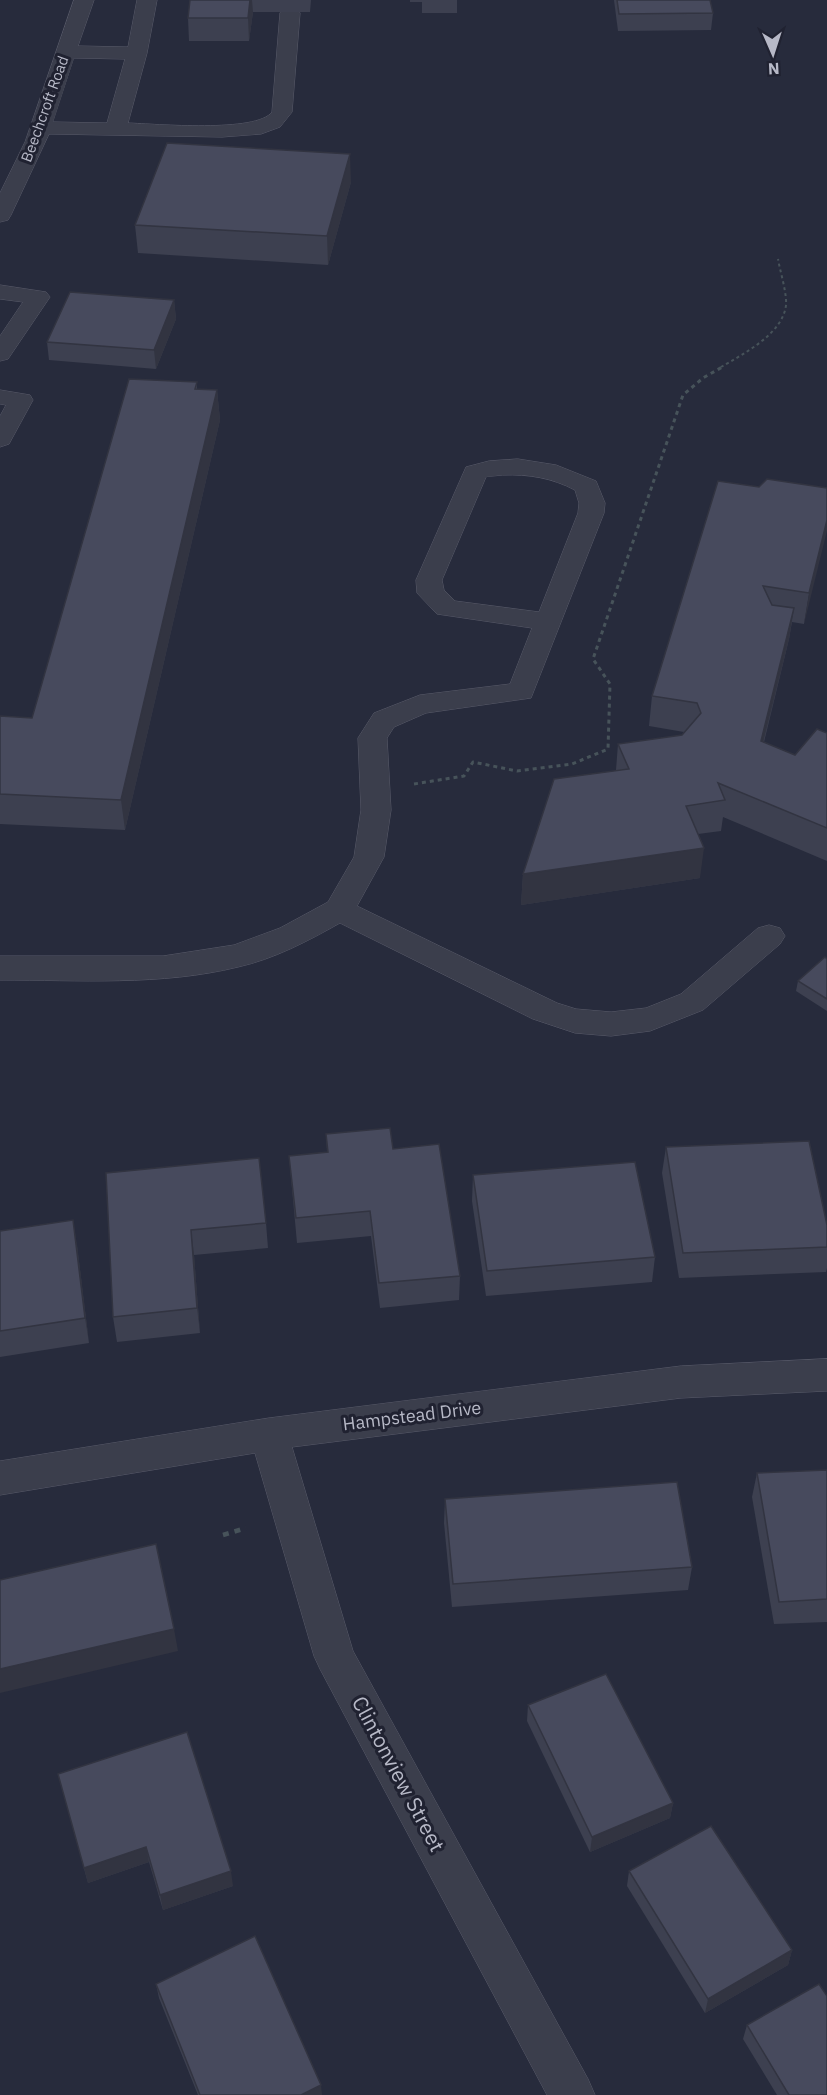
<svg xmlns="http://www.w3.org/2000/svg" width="827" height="2095" font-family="'IBM Plex Sans',sans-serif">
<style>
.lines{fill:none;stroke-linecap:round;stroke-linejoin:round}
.minor-casing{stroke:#595b6a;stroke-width:1}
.path-far2{stroke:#47535a;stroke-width:2;stroke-dasharray:3 3;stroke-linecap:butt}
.path-far1{stroke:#47535a;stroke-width:3;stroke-dasharray:4 4;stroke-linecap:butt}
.path{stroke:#47535a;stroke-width:4.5;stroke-dasharray:6 6;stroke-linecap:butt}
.minor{fill:#3b3e4c;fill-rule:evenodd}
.wall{fill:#3d4050}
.shaded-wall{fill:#323441}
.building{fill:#474a5d;stroke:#323441;stroke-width:1.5}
.labels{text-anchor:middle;stroke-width:6;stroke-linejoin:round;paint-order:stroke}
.far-street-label{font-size:15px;fill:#b7b9c7;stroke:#202231}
.street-label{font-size:18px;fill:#b7b9c7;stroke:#202231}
.near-street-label{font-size:21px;fill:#b7b9c7;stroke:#202231}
</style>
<rect width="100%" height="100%" fill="#272b3c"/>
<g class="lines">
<defs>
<g id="minor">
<path d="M74,0H94L78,46L128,47L137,0H157L147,53L128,123C155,124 257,133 272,112L280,13L283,9H297L300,13L292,112L280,127L261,134L222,137L49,134L11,215L8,220L0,222V193L25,142ZM74,58L125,59L107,123L53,122Z"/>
<path d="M0,285L46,292L50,297L8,359L0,361V336L23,302L0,299Z"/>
<path d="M0,390L30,395L33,400L9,444L0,447V416L6,405L0,404Z"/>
<path d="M518,459L556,465L596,481L605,503L604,513L531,698L426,713L394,727L387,738L391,810L384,857L357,906L557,1003L576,1009L611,1012L646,1008L681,994L758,928L769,925L780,928L785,936L780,944L703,1010L650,1031L611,1036L575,1033L533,1019L340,923C308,941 274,959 238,967C161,986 79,980 0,980V956H163L234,945L280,928L328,902L354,857L361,810L358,738L374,713L420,695L510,684L532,628L437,614L417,593L416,580L466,467L489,461ZM503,475C529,474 552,478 575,490L579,503L578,513L539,612L455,601L444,590L442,580L486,477Z"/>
<path d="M827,1359V1391L681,1398L292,1447L353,1651L588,2079L595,2095H547L320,1669L314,1656L255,1453L0,1495V1461L269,1418L681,1366Z"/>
</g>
</defs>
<use href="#minor" class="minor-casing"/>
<path class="path-far2" d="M721,367C743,354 783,334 786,305C787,293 780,271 778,259"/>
<path class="path-far1" d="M414,784L464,776L473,762L517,771L572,764L608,749L610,684L593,659L683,395L703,378L724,366"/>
<path class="path" d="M223,1535L246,1528"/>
<use href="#minor" class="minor"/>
</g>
<g class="wall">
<path d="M190,0H311L310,12H253L249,41H189L188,18Z"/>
<path d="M410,0H457V13H422V2H410Z"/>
<path d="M614,0H710L713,13L711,30L618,31Z"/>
<path d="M351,182L328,265L138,253L135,225Z"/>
<path d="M174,300L176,319L156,369L49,360L47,342Z"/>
<path d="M197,382V389L217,390L220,420L125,830L0,824V716L32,718Z"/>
<path d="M759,487L827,488L804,624L792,622L789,639L764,742L795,755L827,733V861L723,817L721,831L698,834L700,878L521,905L523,874L616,770L618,744L682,735L684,732L649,726L652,696Z"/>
<path d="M827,959V1011L796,991L798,981Z"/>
<path d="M326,1134L393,1149L460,1276L459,1300L380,1308L371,1236L297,1243L289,1156L327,1152Z"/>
<path d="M666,1147L827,1225V1268L826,1272L679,1278L662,1173Z"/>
<path d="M106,1173L266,1223L268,1248L194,1255L200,1333L117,1342L113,1317Z"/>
<path d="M473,1175L655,1257L652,1282L486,1296L472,1201Z"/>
<path d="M0,1231L77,1245L89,1343L0,1357Z"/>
<path d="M827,1470V1622L774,1624L752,1497L757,1473Z"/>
<path d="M445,1499L692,1567L688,1590L452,1607L444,1523Z"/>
<path d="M528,1705L673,1803L670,1818L590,1852L527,1721Z"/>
<path d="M58,1774L233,1886L163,1910L149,1862L88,1883Z"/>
<path d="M629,1871L792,1950L788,1965L705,2013L627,1886Z"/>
<path d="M156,1984L322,2095H198L159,1998Z"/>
<path d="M747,2025L827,2095H777L743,2039Z"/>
</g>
<g class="shaded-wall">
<path d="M250,0H252L253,12L249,41L248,18Z"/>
<path d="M350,154L351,182L328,265L327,236Z"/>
<path d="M174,300L176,319L156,369L154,350Z"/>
<path d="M217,390L220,420L125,830L121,800Z"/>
<path d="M827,520V531L804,624L809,593Z"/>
<path d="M794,608L789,639L756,771L761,741Z"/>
<path d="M704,848L700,878L521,905L523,874Z"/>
<path d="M73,1220L77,1245L89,1343L85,1318Z"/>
<path d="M191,1230L194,1255L200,1333L197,1308Z"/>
<path d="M174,1629L178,1651L0,1693V1669Z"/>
<path d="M673,1803L670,1818L590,1852L592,1837Z"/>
<path d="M146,1847L149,1862L88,1883L84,1868Z"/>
<path d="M231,1871L233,1886L163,1910L160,1895Z"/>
<path d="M792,1950L788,1965L705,2013L708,1999Z"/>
<path d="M321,2085L322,2095H301Z"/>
</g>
<g class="building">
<path d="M190,0H250L248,18H188Z"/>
<path d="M617,0H710L713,13L619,14Z"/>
<path d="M167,143L350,154L327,236L135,225Z"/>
<path d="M70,292L174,300L154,350L47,342Z"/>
<path d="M129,379L197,382L195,389L217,390L121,800L0,794V716L32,718Z"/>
<path d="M767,479L827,488V520L809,593L763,586L772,605L794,608L761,741L795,755L817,729L827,733V828L718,783L725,800L686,806L704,848L523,874L554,779L629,769L618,744L682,735L701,713L697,703L652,696L718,481L759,487Z"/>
<path d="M825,957L827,959V999L798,981Z"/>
<path d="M390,1128L393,1149L439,1144L460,1276L379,1283L370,1211L296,1218L289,1156L328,1152L326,1134Z"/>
<path d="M809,1141L827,1225V1247L683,1253L666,1147Z"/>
<path d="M259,1158L266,1223L191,1230L197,1308L113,1317L106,1173Z"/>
<path d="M635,1162L655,1257L487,1271L473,1175Z"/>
<path d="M73,1220L85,1318L0,1331V1231Z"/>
<path d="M827,1470V1599L779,1602L757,1473Z"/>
<path d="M677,1482L692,1567L453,1584L445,1499Z"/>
<path d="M156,1544L174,1629L0,1669V1580Z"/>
<path d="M606,1674L673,1803L592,1837L528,1705Z"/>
<path d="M187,1732L231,1871L160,1895L146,1847L84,1868L58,1774Z"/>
<path d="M711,1826L792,1950L708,1999L629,1871Z"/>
<path d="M255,1936L321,2085L301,2095H200L156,1984Z"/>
<path d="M819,1984L827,1996V2095H789L747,2025Z"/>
</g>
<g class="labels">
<g class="far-street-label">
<text transform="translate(45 109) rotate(-70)" y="5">Beechcroft Road</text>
</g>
<g class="street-label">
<text transform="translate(412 1416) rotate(-7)" y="6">Hampstead Drive</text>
</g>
<g class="near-street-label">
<text transform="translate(398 1774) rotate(62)" y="7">Clintonview Street</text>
</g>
</g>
<g transform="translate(773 54) rotate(177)" stroke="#202231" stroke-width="4.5" paint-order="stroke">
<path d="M0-4.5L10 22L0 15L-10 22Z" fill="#b7b9c7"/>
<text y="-9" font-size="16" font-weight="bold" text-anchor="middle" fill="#b7b9c7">N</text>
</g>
</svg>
